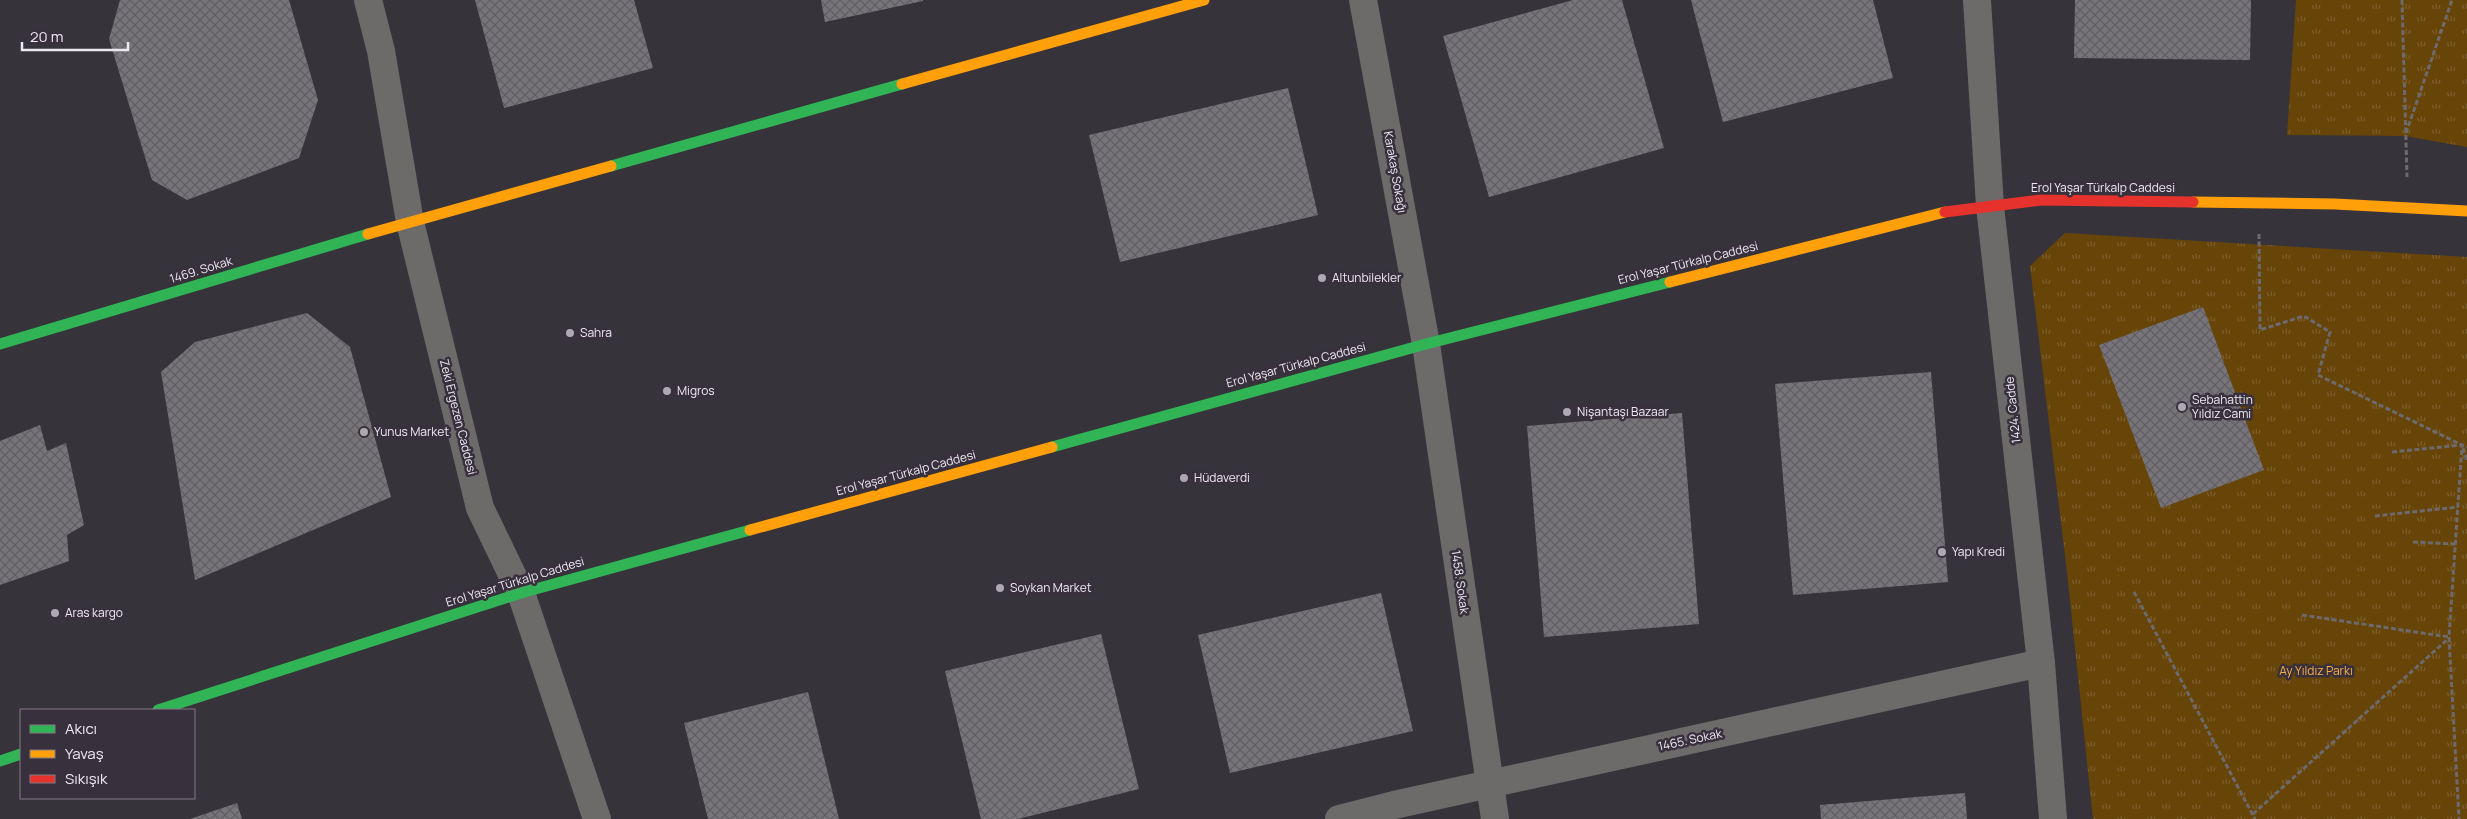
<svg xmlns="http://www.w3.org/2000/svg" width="2467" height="819" font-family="Manrope,sans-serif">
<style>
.grass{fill:url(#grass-tufts)}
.building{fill:url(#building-cross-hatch)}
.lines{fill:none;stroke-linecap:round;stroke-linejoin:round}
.path{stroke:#6d6a6d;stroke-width:3;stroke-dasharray:5 2.5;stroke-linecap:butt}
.street{stroke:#6d6a6a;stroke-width:28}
.fast{stroke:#30b455;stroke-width:11}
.slow{stroke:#ff9f0a;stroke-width:11}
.jam{stroke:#e5322d;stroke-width:11}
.poi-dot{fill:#aea9b1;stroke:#38303d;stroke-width:2}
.labels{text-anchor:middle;stroke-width:5;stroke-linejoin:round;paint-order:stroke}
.street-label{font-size:12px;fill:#eee9f1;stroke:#38303d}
.poi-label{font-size:12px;fill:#eee9f1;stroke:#38303d;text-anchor:start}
.park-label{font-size:12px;fill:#fcaf40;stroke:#38303d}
</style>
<defs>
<pattern id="grass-tufts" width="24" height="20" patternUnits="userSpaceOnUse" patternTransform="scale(1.25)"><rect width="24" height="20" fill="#674408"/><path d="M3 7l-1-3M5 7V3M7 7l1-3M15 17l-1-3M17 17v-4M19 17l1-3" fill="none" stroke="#7d5f2c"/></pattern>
<pattern id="building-cross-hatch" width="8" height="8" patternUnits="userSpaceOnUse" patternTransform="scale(1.25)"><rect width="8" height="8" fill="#77747a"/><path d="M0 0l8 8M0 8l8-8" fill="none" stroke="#615f64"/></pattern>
</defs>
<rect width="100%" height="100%" fill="#37333a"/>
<g class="grass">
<path d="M2296,0H2467V147L2405,136L2287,135Z"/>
<path d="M2065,233L2467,257V819H2093L2067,572L2030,266Z"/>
</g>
<g class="building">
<path d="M120,0H289L318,100L299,158L187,200L152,180L109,39Z"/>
<path d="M475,0H634L653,68L504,108Z"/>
<path d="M821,0H923V1L825,22Z"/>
<path d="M1573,0H1622L1664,148L1489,197L1443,36Z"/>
<path d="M1691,0H1873L1893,78L1723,122Z"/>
<path d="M2075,0H2251L2250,60L2074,58Z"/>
<path d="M1288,88L1318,215L1120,262L1089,135Z"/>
<path d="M2203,307L2264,470L2161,508L2099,345Z"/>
<path d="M307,313L350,347L391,497L195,580L161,372L195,342Z"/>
<path d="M1931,372L1948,582L1793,595L1775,384Z"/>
<path d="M1682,413L1699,624L1544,637L1527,426Z"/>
<path d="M40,425L47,451L66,443L84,525L67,535L69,561L0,585V441Z"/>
<path d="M1381,593L1413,731L1230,773L1198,635Z"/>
<path d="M1101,634L1139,789L1018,819H981L945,671Z"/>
<path d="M808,692L839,819H708L684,723Z"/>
<path d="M1965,793L1967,819H1821L1820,805Z"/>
<path d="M237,803L242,819H190Z"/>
</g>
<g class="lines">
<g class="path">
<path d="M2402,0L2407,177"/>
<path d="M2406,133L2452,0"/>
<path d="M2259,234L2260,330L2304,316L2330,332L2318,375L2462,445L2449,637L2459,819"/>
<path d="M2463,448L2467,461"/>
<path d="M2392,452L2462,445L2467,447"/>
<path d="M2375,516L2458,507"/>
<path d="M2413,542L2456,544"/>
<path d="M2134,592L2255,819"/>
<path d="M2302,615L2449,637"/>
<path d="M2253,814L2449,638"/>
</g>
<g class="street">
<path d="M368,0L381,51L410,222L480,508L521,593L597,819"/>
<path d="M1363,0L1426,344L1495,819"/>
<path d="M1977,0L1990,206L2041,663L2053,819"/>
<path d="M1339,819L1394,805L2041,663"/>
</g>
<g class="fast">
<path d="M611,166L902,84"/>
<path d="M0,344L368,234"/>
<path d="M1052,447L1426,344L1670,282"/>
<path d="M158,710L521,593L750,530"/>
<path d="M0,761L21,754"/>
</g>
<g class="slow">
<path d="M902,84L1204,0"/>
<path d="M2193,202L2335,204L2467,211"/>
<path d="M368,234L611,166"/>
<path d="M1670,282L1945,212"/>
<path d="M750,530L1052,447"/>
</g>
<path class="jam" d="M1945,212L2041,200L2193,202"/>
</g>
<g class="poi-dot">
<circle cx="1322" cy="278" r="5"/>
<circle cx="570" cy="333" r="5"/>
<circle cx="667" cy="391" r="5"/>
<circle cx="2182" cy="407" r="5"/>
<circle cx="1567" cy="412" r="5"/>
<circle cx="364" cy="432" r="5"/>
<circle cx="1184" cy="478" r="5"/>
<circle cx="1942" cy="552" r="5"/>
<circle cx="1000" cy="588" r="5"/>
<circle cx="55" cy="613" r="5"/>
</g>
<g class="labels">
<g class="street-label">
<text transform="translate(1395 172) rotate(80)" y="4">Karakaş Sokağı</text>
<text x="2103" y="192">Erol Yaşar Türkalp Caddesi</text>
<text transform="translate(1688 263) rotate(-14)" y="4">Erol Yaşar Türkalp Caddesi</text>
<text transform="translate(201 270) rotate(-17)" y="4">1469. Sokak</text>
<text transform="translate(1296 365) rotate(-15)" y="4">Erol Yaşar Türkalp Caddesi</text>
<text transform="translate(2013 410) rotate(-96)" y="4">1424. Cadde</text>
<text transform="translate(458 417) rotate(76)" y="4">Zeki Ergezen Caddesi</text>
<text transform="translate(906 473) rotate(-15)" y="4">Erol Yaşar Türkalp Caddesi</text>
<text transform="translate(515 582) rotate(-17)" y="4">Erol Yaşar Türkalp Caddesi</text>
<text transform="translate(1460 582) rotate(82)" y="4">1458. Sokak</text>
<text transform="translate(1690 740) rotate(-12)" y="4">1465. Sokak</text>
</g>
<g class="poi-label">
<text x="1332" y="282">Altunbilekler</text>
<text x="580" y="337">Sahra</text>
<text x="677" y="395">Migros</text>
<text x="2192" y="404">Sebahattin<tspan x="2192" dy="14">Yıldız Cami</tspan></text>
<text x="1577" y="416">Nişantaşı Bazaar</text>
<text x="374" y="436">Yunus Market</text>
<text x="1194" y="482">Hüdaverdi</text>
<text x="1952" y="556">Yapı Kredi</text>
<text x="1010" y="592">Soykan Market</text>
<text x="65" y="617">Aras kargo</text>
</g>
<g class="park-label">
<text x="2316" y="675">Ay Yıldız Parkı</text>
</g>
</g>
<rect x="20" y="709" width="175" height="90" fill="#38303d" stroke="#817a85"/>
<rect x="30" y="725" width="25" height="8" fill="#30b455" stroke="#817a85"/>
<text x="65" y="734" font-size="15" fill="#eee9f1">Akıcı</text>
<rect x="30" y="750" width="25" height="8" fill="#ff9f0a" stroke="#817a85"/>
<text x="65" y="759" font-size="15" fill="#eee9f1">Yavaş</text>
<rect x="30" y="775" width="25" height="8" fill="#e5322d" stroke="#817a85"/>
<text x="65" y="784" font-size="15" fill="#eee9f1">Sıkışık</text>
<path d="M22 42v8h106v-8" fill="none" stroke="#eee9f1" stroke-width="2.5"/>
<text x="30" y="42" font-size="15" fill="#eee9f1" stroke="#38303d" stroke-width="4" paint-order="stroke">20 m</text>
</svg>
